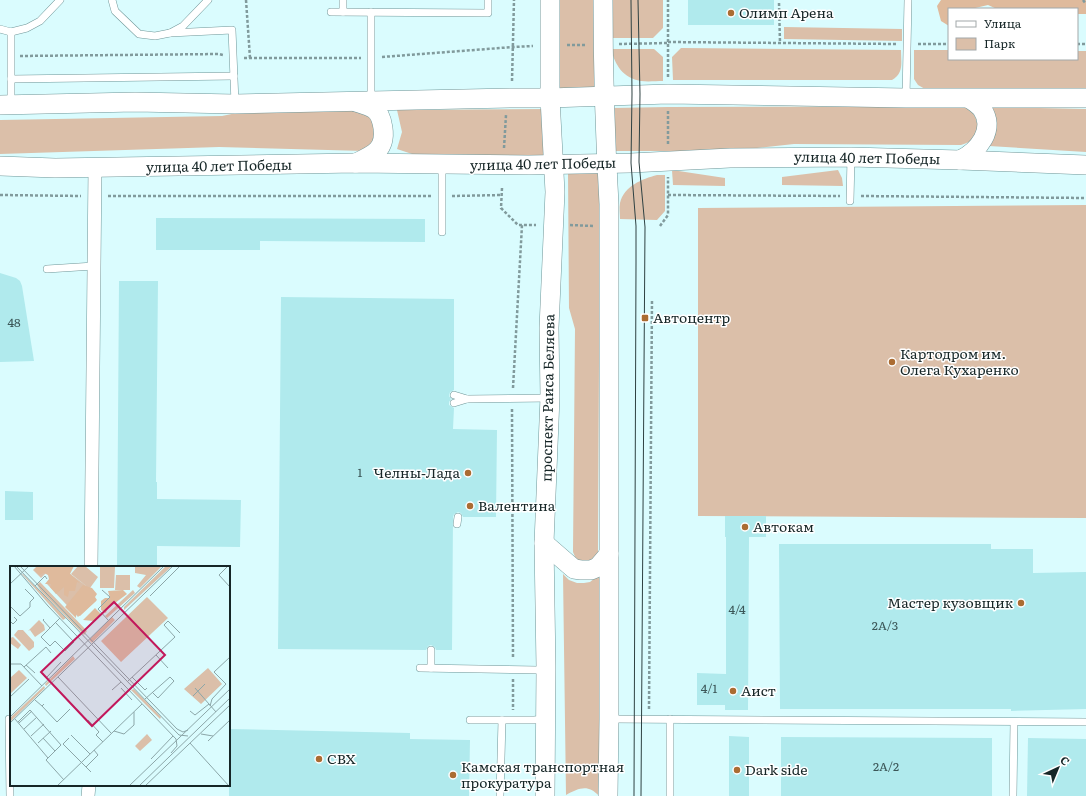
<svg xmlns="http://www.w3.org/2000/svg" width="1086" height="796" font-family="Literata,serif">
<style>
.green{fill:#dbbfa9}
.forest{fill:#dfba9c}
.building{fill:#b0eaed}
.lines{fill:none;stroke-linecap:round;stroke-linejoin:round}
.lane-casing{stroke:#6f9799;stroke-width:8}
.street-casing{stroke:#6f9799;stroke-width:14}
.secondary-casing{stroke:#6f9799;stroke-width:20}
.path{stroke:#819a9c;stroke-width:2.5;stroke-dasharray:3 2;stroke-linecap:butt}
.lane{stroke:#fff;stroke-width:7}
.street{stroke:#fff;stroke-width:13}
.secondary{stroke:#fff;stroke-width:19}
.tram{stroke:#2e4142;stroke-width:1}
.poi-dot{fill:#ab6c32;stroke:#fff;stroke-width:1.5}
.labels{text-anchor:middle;stroke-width:3;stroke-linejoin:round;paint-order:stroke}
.number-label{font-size:12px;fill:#3c5758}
.poi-label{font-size:14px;fill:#162627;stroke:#fff;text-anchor:start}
.street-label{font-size:14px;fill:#162627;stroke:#fff}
.inset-road{fill:none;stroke:#8ca6a8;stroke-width:1}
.view{fill:#c2185b;fill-opacity:0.15;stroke:#c2185b;stroke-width:2}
.inset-edge{fill:none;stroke:#162627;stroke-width:2}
</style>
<rect width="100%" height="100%" fill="#dafcfe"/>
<g class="green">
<rect x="560" y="0" width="34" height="89"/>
<path d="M611,0H663V28L653,38H611Z"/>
<path d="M784,27L902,29V41L784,39Z"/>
<path d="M681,48L901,50C901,63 904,73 892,80H673L672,57Z"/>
<path d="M611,49H654L663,57V81C656,81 648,82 641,81C623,78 615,65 611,49Z"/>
<path d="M914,50H949V59H1077V51H1086V89H925L918,85L914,79Z"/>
<path d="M961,106C963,107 967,108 970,110C977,116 980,128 975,137C972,141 967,143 961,145L794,144L728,151H613L612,108L668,107Z"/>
<path d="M989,107L1086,109V152L989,146Z"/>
<path d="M354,108C358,109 363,111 366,113C374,121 377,134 372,144C370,147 367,149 365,151L219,147L0,154V120L222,116L251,110Z"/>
<path d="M549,109V157H421L397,149L402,132L397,110Z"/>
<path d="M672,170L725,178V186L673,185Z"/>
<path d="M838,170L842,178L843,186L782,185V177Z"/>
<path d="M568,173H600L598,553C594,559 590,562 583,563L576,559L573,552L575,329L569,308Z"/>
<path d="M657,175H665V211L657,220L620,219C620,214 619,208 620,203C624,186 642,179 657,175Z"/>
<path d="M1086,205V518L698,516V208Z"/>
<path d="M563,574L569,580L577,583H584L590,582L600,574L601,796H599C588,784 579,788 566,795Z"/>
</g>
<path class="forest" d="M941,0H1086V14H1077V9H997L988,5L971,9H949V26L941,21L937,6Z"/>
<g class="building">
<rect x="688" y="0" width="86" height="25"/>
<path d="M156,218L425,219V242L260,241V250H156Z"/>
<path d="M0,273L16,278L20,281L22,286L34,361L0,362Z"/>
<path d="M119,281H158L156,482H157V499L241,500L240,547L157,546V567H117Z"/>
<path d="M281,297L454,299V390L450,392L449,396L451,399L449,402V405L454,408L453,429L497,430L496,517H463L461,513L458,512L454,514L453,517L452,650H436L435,647L431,645L428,646L426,650L278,649Z"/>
<path d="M5,491L33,492V520H5Z"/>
<path d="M725,516H766V537H749L748,710H725V705H697V673L726,674V537H725Z"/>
<path d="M779,544H991V549H1033V573L1086,572V709L1011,711V709H780Z"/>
<path d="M229,729L410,733V739L470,740L469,796H229Z"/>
<path d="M729,736L749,737V796H729Z"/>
<path d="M781,737L992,738V796H781Z"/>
<path d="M1028,738L1086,739V796H1027Z"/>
</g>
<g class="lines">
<defs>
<g id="lane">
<path d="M112,0L115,11L139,34L155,36L170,33L183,26L208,0"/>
<path d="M343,0V12"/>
<path d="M331,12L488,13V0"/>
<path d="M371,12V101"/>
<path d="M0,29L11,32L27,28L40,21L60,0"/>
<path d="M170,33L232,30L235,103"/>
<path d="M11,79L234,76"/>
<path d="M906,98L908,0"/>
<path d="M11,104V32"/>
<path d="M850,201L851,157"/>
<path d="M442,232V165"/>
<path d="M47,269L94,266"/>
<path d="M454,395L467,399L549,398"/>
<path d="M454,403L467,399"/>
<path d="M457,524L458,517"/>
<path d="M431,650V668"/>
<path d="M420,668L538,670L546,668"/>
<path d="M9,719L10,796"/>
<path d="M609,719L1086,722"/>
<path d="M470,720H534L546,719"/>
<path d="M500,796L502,720"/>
<path d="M670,796V719"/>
<path d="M1013,796L1014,722"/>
</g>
<g id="street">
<path d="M91,567L95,167"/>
<path d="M88,796L89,785"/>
</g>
<g id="secondary">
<path d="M603,0C603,68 605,136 609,204V719L608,796"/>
<path d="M0,105L135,102L235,104L511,98H550L668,94L906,98H1086"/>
<path d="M960,160C978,151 996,130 982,109C979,105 974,102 970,99"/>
<path d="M356,163C373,155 386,150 383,128C382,121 380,113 374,109C369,106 362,104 356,102"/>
<path d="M0,166L55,168L356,163L529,165L631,163L730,158L851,157L960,160L1086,165"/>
<path d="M544,543L574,569L581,570H591L598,567L609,554"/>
<path d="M545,796L546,668L544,543L550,397L549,328L555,192L550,98V0"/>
</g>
</defs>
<use href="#lane" class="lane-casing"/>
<use href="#street" class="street-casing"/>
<use href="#secondary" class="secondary-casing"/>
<g class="path">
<path d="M246,0L250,58"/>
<path d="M1083,0L1086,4"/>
<path d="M779,3L780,43"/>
<path d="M668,42L897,44"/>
<path d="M619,44L668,43"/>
<path d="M918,44H949"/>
<path d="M1077,44H1086"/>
<path d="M567,45H586"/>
<path d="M20,56L219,54L223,55"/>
<path d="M382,57L513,47L533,46"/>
<path d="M244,58H361"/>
<path d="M668,77V0"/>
<path d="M512,81L514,0"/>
<path d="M668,111V144"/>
<path d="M504,148L506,115"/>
<path d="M502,188L501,208L518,225H536"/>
<path d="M0,195L81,196"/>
<path d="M668,195L840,196"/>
<path d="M108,196H431"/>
<path d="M452,196L502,195"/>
<path d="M861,196L1086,198"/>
<path d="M570,225L593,226"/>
<path d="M660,226L668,215V177"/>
<path d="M513,388L522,225"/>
<path d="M512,409L513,658"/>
<path d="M513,679V710"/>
<path d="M649,709L652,299"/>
</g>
<use href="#lane" class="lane"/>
<use href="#street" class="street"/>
<use href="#secondary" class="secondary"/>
<g class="tram">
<path d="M631,0L632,94L631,163L636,226V262L634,796"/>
<path d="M638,0L640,94L639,162L645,227L641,796"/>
</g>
</g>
<g class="poi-dot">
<circle cx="731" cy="13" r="4"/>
<rect x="641" y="314" width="8" height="8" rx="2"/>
<circle cx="892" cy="362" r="4"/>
<circle cx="468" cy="473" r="4"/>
<circle cx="470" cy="506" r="4"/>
<circle cx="745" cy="527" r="4"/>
<circle cx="1021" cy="603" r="4"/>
<circle cx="733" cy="691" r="4"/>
<circle cx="319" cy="759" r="4"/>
<circle cx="737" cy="770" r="4"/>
<circle cx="453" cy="775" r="4"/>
</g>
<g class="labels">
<g class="number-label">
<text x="14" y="327">48</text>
<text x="360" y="477">1</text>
<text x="737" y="614">4/4</text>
<text x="885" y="630">2А/3</text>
<text x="709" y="693">4/1</text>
<text x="886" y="771">2А/2</text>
</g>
<g class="poi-label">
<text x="739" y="18">Олимп Арена</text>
<text x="653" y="323">Автоцентр</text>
<text x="900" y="359">Картодром им.<tspan x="900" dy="16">Олега Кухаренко</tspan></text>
<text x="460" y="478" text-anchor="end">Челны-Лада</text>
<text x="478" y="511">Валентина</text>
<text x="753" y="532">Автокам</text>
<text x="1013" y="608" text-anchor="end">Мастер кузовщик</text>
<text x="741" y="696">Аист</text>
<text x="327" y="764">СВХ</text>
<text x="461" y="772">Камская транспортная<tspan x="461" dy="16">прокуратура</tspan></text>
<text x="745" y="775">Dark side</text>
</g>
<g class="street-label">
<text transform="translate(867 158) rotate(1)" y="5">улица 40 лет Победы</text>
<text transform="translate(543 164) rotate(-1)" y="5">улица 40 лет Победы</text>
<text transform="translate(219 166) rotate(-1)" y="5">улица 40 лет Победы</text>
<text transform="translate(548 398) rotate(-89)" y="5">проспект Раиса Беляева</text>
</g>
</g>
<g transform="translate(10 566)">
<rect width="220" height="220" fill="#dafcfe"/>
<path d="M27,0H63L59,7L79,22L61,8L68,0H75L88,11L80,22L86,35L68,51L37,18L42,12L36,7L31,12L23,4ZM125,0H152L130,22L127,20L136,9L125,7ZM156,0H162L114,44V41ZM90,1H105L104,22H90ZM12,8H13L56,52L53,54ZM106,9H120V24H105ZM30,16L77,65L74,69L31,25L27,19ZM123,24L125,27L97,52L95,50ZM137,31L158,52L111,96L91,75ZM102,51L105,54L82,77L79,74ZM29,54L34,59L35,64L25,71L20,64L18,65ZM8,64H13L24,76V81L19,85L4,69ZM3,71L11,79L8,83L0,77V72ZM63,90L65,93L36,120L35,118ZM198,102L212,118L191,138L174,123ZM9,104L17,112L1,127L0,112ZM34,120L35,122L0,156V152ZM124,123L151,151L150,153L121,124ZM137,168L142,174L130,185L125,180Z" fill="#dbbfa9"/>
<path d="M27,0H64L60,8L70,17L67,16L65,25H59L58,31L54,29V21L46,28L40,21L41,18H35L39,13L38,9L34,7L30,9L25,5ZM73,19L82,22L87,28L85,31L87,34L70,50L66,48V52L55,41ZM113,24L117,28L97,43L96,47L91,44V35L95,32H100L98,25ZM85,42L91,48L84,55L73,54Z" fill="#dfba9c"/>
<path class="inset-road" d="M4,0L38,40L166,173L167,180L161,187M10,0L167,163L173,166L178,164M218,0L209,9L220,21M7,1L169,169L178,170M0,18L19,0M25,20L35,10L37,13M92,24L100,31L88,43L98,54M140,30L170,0M0,40L10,50L20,41V36L24,32L15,23M50,52L31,71L40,80L45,75L55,85M34,53L33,54L40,62M0,55L3,58L7,54L4,51M46,57L64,76L55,85M146,89L158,102M0,98H11L32,120M16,99L25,107M14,101L36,81L41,87M37,111L51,96M48,111L101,167M122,111L135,124L137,122M118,115L165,71L154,59L158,55L170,67M111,122L122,134M185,122L206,146M102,124L111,116M183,130L195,118M0,131L19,113M135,133L160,111L164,115L148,132L142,126M25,134L32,140L34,138M32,140L47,156L60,143M200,140L202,133L216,118L204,106L220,91M180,145L185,149L199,138M0,151L154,0M5,153L38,192L51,179L20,144L8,156M78,154L89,166L86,169L93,176M0,157L163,0M9,157L22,145M14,163L27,151M104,165L114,168L124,159V146M191,168L203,170M61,169L80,188M21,170L34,158M33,172L45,185M59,172L53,178L81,206M198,175L220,154M28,177L41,165M180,177L219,220M38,192L36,194L54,214M141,193L163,170M76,201L88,189L84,184M47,220L132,138M119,220L220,123M129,220L220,132M135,220L220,139"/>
<path class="view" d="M104,36L155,89L82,160L31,106Z"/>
<rect width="220" height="220" class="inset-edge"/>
</g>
<rect x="948" y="8" width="130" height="52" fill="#ffffff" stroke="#a2a8a9"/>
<rect x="956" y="21" width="20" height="6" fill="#ffffff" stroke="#a2a8a9"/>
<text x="984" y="28" font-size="12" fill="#162627">Улица</text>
<rect x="956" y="38" width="20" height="12" fill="#dbbfa9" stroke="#a2a8a9"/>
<text x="984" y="48" font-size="12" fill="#162627">Парк</text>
<g transform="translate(1058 768) rotate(44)" stroke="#ffffff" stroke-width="3" paint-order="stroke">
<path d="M0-3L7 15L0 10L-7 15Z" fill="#162627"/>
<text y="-6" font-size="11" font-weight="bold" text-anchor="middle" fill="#162627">С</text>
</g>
</svg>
